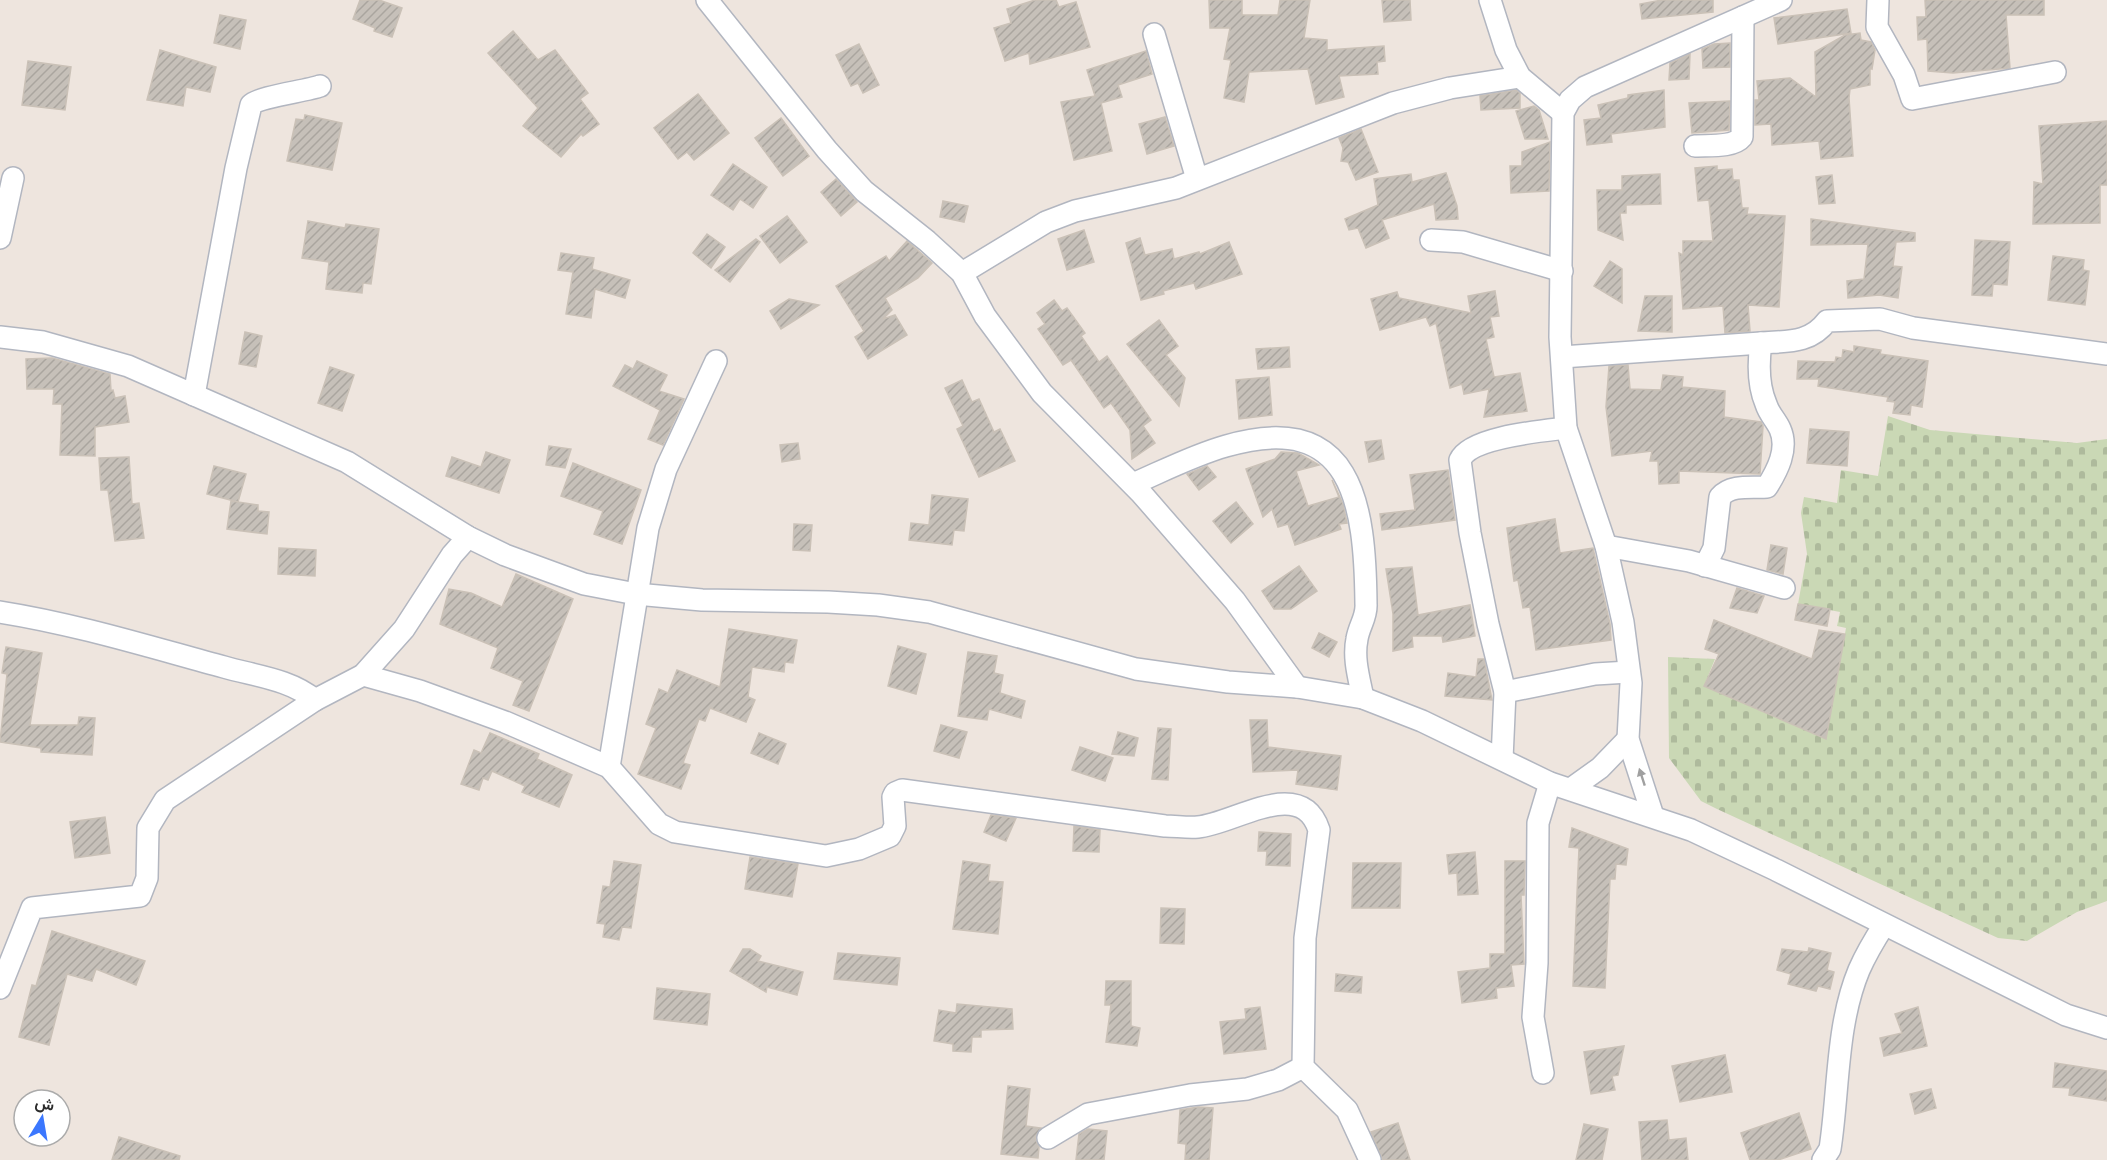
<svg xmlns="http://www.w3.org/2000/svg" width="2107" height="1160" font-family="Manrope,Vazirmatn,sans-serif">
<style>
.cemetery{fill:url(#cemetery-stones)}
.building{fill:url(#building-hatch);stroke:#cac1b7;stroke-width:1.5}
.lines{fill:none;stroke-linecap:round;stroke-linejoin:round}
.minor-casing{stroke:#b2b6c0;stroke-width:24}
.minor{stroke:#fff;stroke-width:21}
.oneway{fill:#a0a0a0}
</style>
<defs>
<pattern id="cemetery-stones" width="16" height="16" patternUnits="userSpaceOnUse" patternTransform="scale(1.5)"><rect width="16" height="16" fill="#cad8b5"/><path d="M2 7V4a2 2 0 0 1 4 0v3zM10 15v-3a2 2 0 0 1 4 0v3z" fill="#aeba9c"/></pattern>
<pattern id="building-hatch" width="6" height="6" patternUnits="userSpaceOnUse" patternTransform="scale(1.5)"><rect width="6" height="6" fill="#c6c0b9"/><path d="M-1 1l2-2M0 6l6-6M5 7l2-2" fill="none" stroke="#aaa59f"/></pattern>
</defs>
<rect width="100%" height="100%" fill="#eee5de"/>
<path class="cemetery" d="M1888,416L1930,430L2077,443L2107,439V901L2077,912L2027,941L1998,938L1717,809L1701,801L1669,758L1668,657L1715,659L1704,686L1826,739L1846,628L1837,626L1840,612L1798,604L1807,554L1801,513L1804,497L1837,503L1841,470L1878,476Z"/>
<g class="building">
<path d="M360,0H379L402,8L392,37L374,31L375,28L353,19Z"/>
<path d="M1035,0H1056L1059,7L1076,2L1090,47L1030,64L1029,53L1005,61L994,28L1011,23L1007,9Z"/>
<path d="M1209,0H1242V15H1278L1280,0H1310L1304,38L1327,40V50L1384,46L1385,61L1377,62L1378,74L1339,76L1344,97L1316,104L1308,69L1249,72L1244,102L1224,98L1231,60L1224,59L1230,28H1210Z"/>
<path d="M1382,0H1410L1411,20L1384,22Z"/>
<path d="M1662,0H1713V12L1642,19L1640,4Z"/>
<path d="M1925,0H2044V15H2006L2010,68L1953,73L1928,71L1927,39L1918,40L1917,17H1926Z"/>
<path d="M1847,9L1851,33L1778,44L1774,18Z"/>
<path d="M220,15L246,20L240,49L214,43Z"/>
<path d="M513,31L538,60L555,50L588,93L580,99L599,124L583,136L581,134L561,157L523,126L538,108L488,53Z"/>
<path d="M1860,33L1861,40L1871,42L1875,50L1872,69L1870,68V85L1850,89L1849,98L1853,156L1821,159L1819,141L1772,145L1771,124L1755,125V100H1759L1757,81L1790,78L1816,97L1815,52L1845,35Z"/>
<path d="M1730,43V67L1703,68L1702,49L1714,44Z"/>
<path d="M859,44L879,85L863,93L858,83L851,86L836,55Z"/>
<path d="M160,50L216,67L210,92L186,87L183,106L147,100Z"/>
<path d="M1146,51L1152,74L1118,85L1122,97L1101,103L1112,151L1074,160L1061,102L1095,96L1087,70Z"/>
<path d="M1690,54L1689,79L1669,80L1670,63Z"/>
<path d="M28,61L71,67L65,110L22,105Z"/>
<path d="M1516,90L1520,93V108L1481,110L1480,96Z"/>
<path d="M1664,90L1665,127L1611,134L1612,142L1587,145L1584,120L1601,118L1598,105L1628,98V95Z"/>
<path d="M698,94L729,133L694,160L687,152L678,159L654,128Z"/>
<path d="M1730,101L1729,130L1692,133L1689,103Z"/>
<path d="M1534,106L1539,110L1548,139H1525L1516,111Z"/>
<path d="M305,115L342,123L332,170L287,161L296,119L304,120Z"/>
<path d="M1165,117L1174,146L1147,154L1139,124Z"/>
<path d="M781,118L809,156L783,176L755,138Z"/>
<path d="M2107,121V185H2100V223L2033,224L2034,182L2043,184L2039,126Z"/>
<path d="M1361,129L1378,172L1356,180L1348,162L1341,161L1343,148L1339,138Z"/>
<path d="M1550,142L1549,191L1511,193L1510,166H1522V152Z"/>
<path d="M733,164L767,187L753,208L740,199L733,210L711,195Z"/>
<path d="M1717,166V170L1732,169L1733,180H1739L1742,208H1748L1747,214L1785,216L1779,307L1748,305L1750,331L1725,333L1723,306L1683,309L1679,253L1683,255V241H1713L1709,200L1698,201L1695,168Z"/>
<path d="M1446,173L1457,206L1458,219L1436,220L1434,204L1382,220L1389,238L1366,248L1358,228L1349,230L1345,219L1378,205L1374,179L1411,174L1412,182Z"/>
<path d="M1660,174L1661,204L1626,205V213H1620L1623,240L1598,230L1597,190H1622V176Z"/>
<path d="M1832,175L1835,203L1819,204L1816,177Z"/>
<path d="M836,179L857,202L841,216L821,192Z"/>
<path d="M943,201L968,206L964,222L940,217Z"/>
<path d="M787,216L807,242L780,263L760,236Z"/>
<path d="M1811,219L1915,233V241L1896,242L1893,266L1902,267L1898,298L1879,295L1848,298L1847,281L1864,279L1868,244L1811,245Z"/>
<path d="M308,221L345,228L346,224L379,229L371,284L363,283L362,293L326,289L329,262L302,258Z"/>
<path d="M1084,230L1094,262L1067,270L1058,239Z"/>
<path d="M707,234L725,247L711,268L693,253Z"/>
<path d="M1140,238L1145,255L1172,249L1174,259L1199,252L1200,254L1229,242L1242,274L1196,289L1194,283L1163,291L1164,294L1141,300L1126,243Z"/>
<path d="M756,239L760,242L730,282L715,270Z"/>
<path d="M1975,240L2010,242L2007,285L1993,284L1992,296L1972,295Z"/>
<path d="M907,241L932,263L918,278L885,298L892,310L883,319L895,315L907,335L868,359L855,337L864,331L836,286L886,256L889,261Z"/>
<path d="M561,253L594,258L592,269L630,280L625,298L595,289L591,318L566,314L573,272L558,270Z"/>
<path d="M2053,256L2084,260L2083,270L2089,271L2085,305L2048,300Z"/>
<path d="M1610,261L1622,269V303L1594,286Z"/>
<path d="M1495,291L1499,316L1490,317L1494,337L1486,339L1494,377L1520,373L1527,411L1484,417L1489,389L1464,394L1462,384L1450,388L1436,323L1430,326L1426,317L1380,330L1371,299L1397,292L1399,298L1471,313L1468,296Z"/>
<path d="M1645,296H1672V332L1638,331Z"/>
<path d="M789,299L819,305L781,329L770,311Z"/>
<path d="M1054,300L1062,311L1067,308L1085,333L1081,336L1099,362L1107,356L1151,420L1143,426L1155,443L1132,459L1130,430L1111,403L1104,408L1071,360L1063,365L1038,329L1045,324L1037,313Z"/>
<path d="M1159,320L1178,346L1166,355L1185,378L1179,406L1127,344Z"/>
<path d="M245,332L262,336L256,367L239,364Z"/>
<path d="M1854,346L1881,350L1880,354L1928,361L1922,407L1911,405L1910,415L1893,413L1895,402L1887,401L1888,397L1818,386L1819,379H1797L1798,361L1835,362L1836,357L1842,358L1843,350L1854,352Z"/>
<path d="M1289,347L1290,367L1258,369L1256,349Z"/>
<path d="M52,358L110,374L111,391L113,390L115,398L125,396L129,422L95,427V456L60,455L62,404H53L54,389H27L26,359Z"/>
<path d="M637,361L667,375L659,391L684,399L663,445L648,439L660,410L613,386L625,365L633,369Z"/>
<path d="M1628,365L1630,389L1661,390L1663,375L1683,377L1682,387L1725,391L1724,417L1761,422L1763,426L1760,474L1679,471V483L1659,484L1658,461H1650L1652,451L1612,456L1606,407L1609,366Z"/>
<path d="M330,367L354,375L342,411L318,403Z"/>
<path d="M1269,377L1272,415L1239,419L1236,380Z"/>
<path d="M962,380L972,402L979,399L994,432L1000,429L1015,461L979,477L957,429L963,426L945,388Z"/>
<path d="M1810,429L1849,432L1847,466L1807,463Z"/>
<path d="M1381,440L1384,459L1369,462L1365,442Z"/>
<path d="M798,443L800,459L782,462L780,445Z"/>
<path d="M549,446L571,449L565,468L546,465Z"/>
<path d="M486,452L510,460L499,493L446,476L452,457L481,467Z"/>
<path d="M1281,452L1298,453L1319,465L1296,471L1308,506L1339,497L1332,480L1343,504L1347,523L1339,524L1341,529L1295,545L1288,524L1278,527L1272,509L1263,517L1246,469L1275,459Z"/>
<path d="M129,457L132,504L139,503L144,538L115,541L108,490H101L99,458Z"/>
<path d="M573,463L641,490L622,544L594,534L603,511L561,496Z"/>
<path d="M214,466L246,474L238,502L258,505V511L269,512L267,534L227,529L231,501L238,502L207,494Z"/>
<path d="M1207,466L1216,477L1199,490L1187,474Z"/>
<path d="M1448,470L1455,520L1382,530L1380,514L1415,510L1410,475Z"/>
<path d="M932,495L968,499L964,531L954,530L952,545L909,540L911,523L929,525Z"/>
<path d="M1236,502L1253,524L1231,543L1213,521Z"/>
<path d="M1555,519L1560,553L1593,548L1610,624L1611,640L1536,650L1530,607L1523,608L1518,580L1514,581L1507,528Z"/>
<path d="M794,524L812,525L810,551L793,550Z"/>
<path d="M1771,545L1787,548L1783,574L1767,570Z"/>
<path d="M279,548L316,550L315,576L278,574Z"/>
<path d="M1299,566L1317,591L1291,609H1274L1262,591Z"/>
<path d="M1412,567L1418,615L1470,605L1475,636L1443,642L1442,636H1412L1413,647L1393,651V614L1386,569Z"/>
<path d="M516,574L573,599L529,711L513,705L523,681L491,668L498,648L440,624L449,589L471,593L502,607Z"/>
<path d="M1737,588L1764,596L1757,613L1730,608Z"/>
<path d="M1798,604L1830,609L1827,626L1795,620Z"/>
<path d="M1714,620L1812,659L1819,630L1845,634L1826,739L1704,686L1719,654L1705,649Z"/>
<path d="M729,629L797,640L793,663L785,662L784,672L752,667L748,697L755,700L746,722L710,708L705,721L699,719L683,763L690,765L681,789L638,774L656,728L646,724L659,689L668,693L677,670L720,687Z"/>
<path d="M1319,633L1337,642L1329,657L1312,648Z"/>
<path d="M898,646L926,654L916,694L888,686Z"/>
<path d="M6,647L42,653L30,725H78L79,717L95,718L92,755L41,752V748L0,742L7,674L2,673Z"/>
<path d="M968,652L997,656L994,673L1003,675L1000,693L1025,701L1021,718L989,709L987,720L958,716Z"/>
<path d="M1478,659H1484L1492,700L1445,696L1448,673L1476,677Z"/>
<path d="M1250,720H1267L1268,747L1341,756L1337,790L1296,784L1298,770L1253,772Z"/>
<path d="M941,725L967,732L959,758L934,751Z"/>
<path d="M1158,728L1171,729L1168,780L1152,779Z"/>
<path d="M1118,732L1138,738L1134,756L1112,754Z"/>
<path d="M490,733L539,754L537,759L572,775L559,807L522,792L525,786L492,771L488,780L483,778L479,790L461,784L474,750L481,753Z"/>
<path d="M759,733L786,744L778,764L751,753Z"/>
<path d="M1080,747L1113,758L1105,781L1072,770Z"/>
<path d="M991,815L1016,818L1006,841L984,832Z"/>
<path d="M105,817L110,853L75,858L70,822Z"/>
<path d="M1074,826L1100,830L1099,852L1073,851Z"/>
<path d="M1572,828L1628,849L1626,865L1616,864L1615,879H1610L1605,988L1573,986L1579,848L1569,847Z"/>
<path d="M1259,832L1291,834L1290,866L1266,865L1267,851H1258Z"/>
<path d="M1475,852L1478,894L1458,895L1457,873L1449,874L1447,855Z"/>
<path d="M750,857L798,864L792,897L745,889Z"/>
<path d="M614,861L641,865L631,928L622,927L619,940L603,937L605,924L597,923L603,886L610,887Z"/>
<path d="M963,861L990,865L988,881L1003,882L998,934L953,929Z"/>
<path d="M1505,861H1525L1524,895H1521L1524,964L1511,965L1514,986L1496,988L1497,998L1462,1003L1458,972L1490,968V954H1505Z"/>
<path d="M1353,863H1401L1400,908H1352Z"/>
<path d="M1161,908L1185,909L1184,944L1160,943Z"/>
<path d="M52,931L145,961L136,985L96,969L92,981L67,974L49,1045L19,1037L32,985L36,986Z"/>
<path d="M1809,948L1831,953L1827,970L1834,972L1830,989L1818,986L1816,991L1788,984L1791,974L1777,970L1782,949L1808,952Z"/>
<path d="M743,949H750L761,956L758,961L803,972L797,995L767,987L766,992L730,971Z"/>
<path d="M838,953L900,958L897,985L834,979Z"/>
<path d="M1336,974L1362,977L1361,993L1335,991Z"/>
<path d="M1106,981H1131V1026L1140,1028L1137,1046L1106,1042L1111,1005H1105Z"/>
<path d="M657,988L710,994L707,1025L654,1019Z"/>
<path d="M957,1004L1012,1009L1013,1029L981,1030V1037H972L971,1052L953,1051V1044L934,1041L939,1010L956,1013Z"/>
<path d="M1260,1007L1266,1049L1224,1054L1220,1022L1246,1019L1245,1009Z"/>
<path d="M1918,1007L1927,1046L1884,1056L1880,1038L1902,1033L1895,1014Z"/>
<path d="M1624,1046L1618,1075L1612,1076L1615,1090L1591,1094L1584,1052Z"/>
<path d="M1725,1055L1732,1092L1680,1102L1672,1066Z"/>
<path d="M2055,1063L2107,1071V1101L2069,1095L2070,1088L2053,1087Z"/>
<path d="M1008,1086L1030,1089L1026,1126L1041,1128L1035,1138L1039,1147L1038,1158L1001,1154Z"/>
<path d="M1931,1089L1936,1108L1915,1114L1910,1094Z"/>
<path d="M1198,1107L1213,1108L1209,1160H1185L1186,1144L1178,1143L1180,1110Z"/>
<path d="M1799,1113L1811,1149L1778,1160H1750L1741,1133Z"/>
<path d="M1667,1120L1669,1140L1686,1138L1688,1160H1642L1639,1122Z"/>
<path d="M1398,1123L1410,1160H1383L1371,1132Z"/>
<path d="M1584,1124L1608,1129L1602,1160H1576Z"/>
<path d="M1088,1129L1107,1131L1104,1160H1076L1079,1134Z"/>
<path d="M119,1137L180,1156L179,1160H112Z"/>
</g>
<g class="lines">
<defs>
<g id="minor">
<path d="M707,0L827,150L864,191L927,241L962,273L985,316L1042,393L1141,493L1235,601L1297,687"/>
<path d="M1490,0L1506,50L1520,77L1563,113"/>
<path d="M1878,0L1877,27L1904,75L1912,99L2055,72"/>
<path d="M1154,34L1197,179"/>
<path d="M1695,146C1708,145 1733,148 1742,137L1743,17"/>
<path d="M0,238L13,178"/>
<path d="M1431,240L1463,242L1562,271"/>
<path d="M962,273L1046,222L1075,211L1176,188L1393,103L1450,88L1520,77"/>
<path d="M0,337L43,342L128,366L347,462L468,537L505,555L584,584L636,594L702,600L828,602L878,605L929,612L1136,669L1228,682L1297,687L1363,698L1422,721L1550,783L1691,830L1776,870L2066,1015L2107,1028"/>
<path d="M1562,357L1761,343"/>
<path d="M194,395L236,168L251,105C258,97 306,91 320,86"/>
<path d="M1133,484C1163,471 1194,455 1226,446C1353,409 1365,504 1366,604C1367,617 1359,626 1357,639C1353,658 1359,678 1363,698"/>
<path d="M1606,546L1689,561L1784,588"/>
<path d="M1705,566L1714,548L1720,497C1731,484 1752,488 1767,487C1777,471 1789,449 1780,429C1776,420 1769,414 1766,404C1758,385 1758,364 1761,343C1786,341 1810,344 1827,321L1880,319L1913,328L2107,354"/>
<path d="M0,612C76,624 150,647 224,667C255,676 290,679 315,700"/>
<path d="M363,675L420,691L505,722L609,767L659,824L675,832L826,856L859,849L890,836L895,826L893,797L895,793L902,790L1165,826C1176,826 1187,828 1198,827C1234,824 1301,775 1319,830L1305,938L1303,1067L1347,1110L1370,1160"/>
<path d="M1505,692L1595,674L1629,672"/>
<path d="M1502,759L1505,692L1488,624L1470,533L1460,460C1470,437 1542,431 1566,428"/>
<path d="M609,767L648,528L666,469L716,361"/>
<path d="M1572,788L1600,768L1628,739"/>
<path d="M1653,816L1628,739L1631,683L1623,622L1606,546L1566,428L1560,337L1563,113L1570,100L1585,87L1781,0"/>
<path d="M0,988L32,908L140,896L147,878L148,828L165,800L315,700L363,675L404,629L452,555L468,537"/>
<path d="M1543,1073L1533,1017L1537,963L1538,823L1550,783"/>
<path d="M1048,1138L1088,1114L1190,1095L1247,1089L1278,1080L1303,1067"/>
<path d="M1823,1160L1830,1149C1839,1091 1836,1025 1859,970C1866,954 1875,939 1884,925"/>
</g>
</defs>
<use href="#minor" class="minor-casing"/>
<use href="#minor" class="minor"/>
</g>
<defs><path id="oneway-solid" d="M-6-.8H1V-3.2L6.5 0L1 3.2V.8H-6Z" transform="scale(1.5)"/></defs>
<use class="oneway" href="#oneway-solid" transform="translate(1642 777) rotate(-108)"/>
<g transform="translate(42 1118) rotate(11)"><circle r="28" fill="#ffffff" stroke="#ababab" stroke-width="1.5"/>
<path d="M0-4.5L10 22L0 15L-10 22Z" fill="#3b77fe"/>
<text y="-9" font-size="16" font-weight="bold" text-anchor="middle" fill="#2c2c2c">ش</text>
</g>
</svg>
